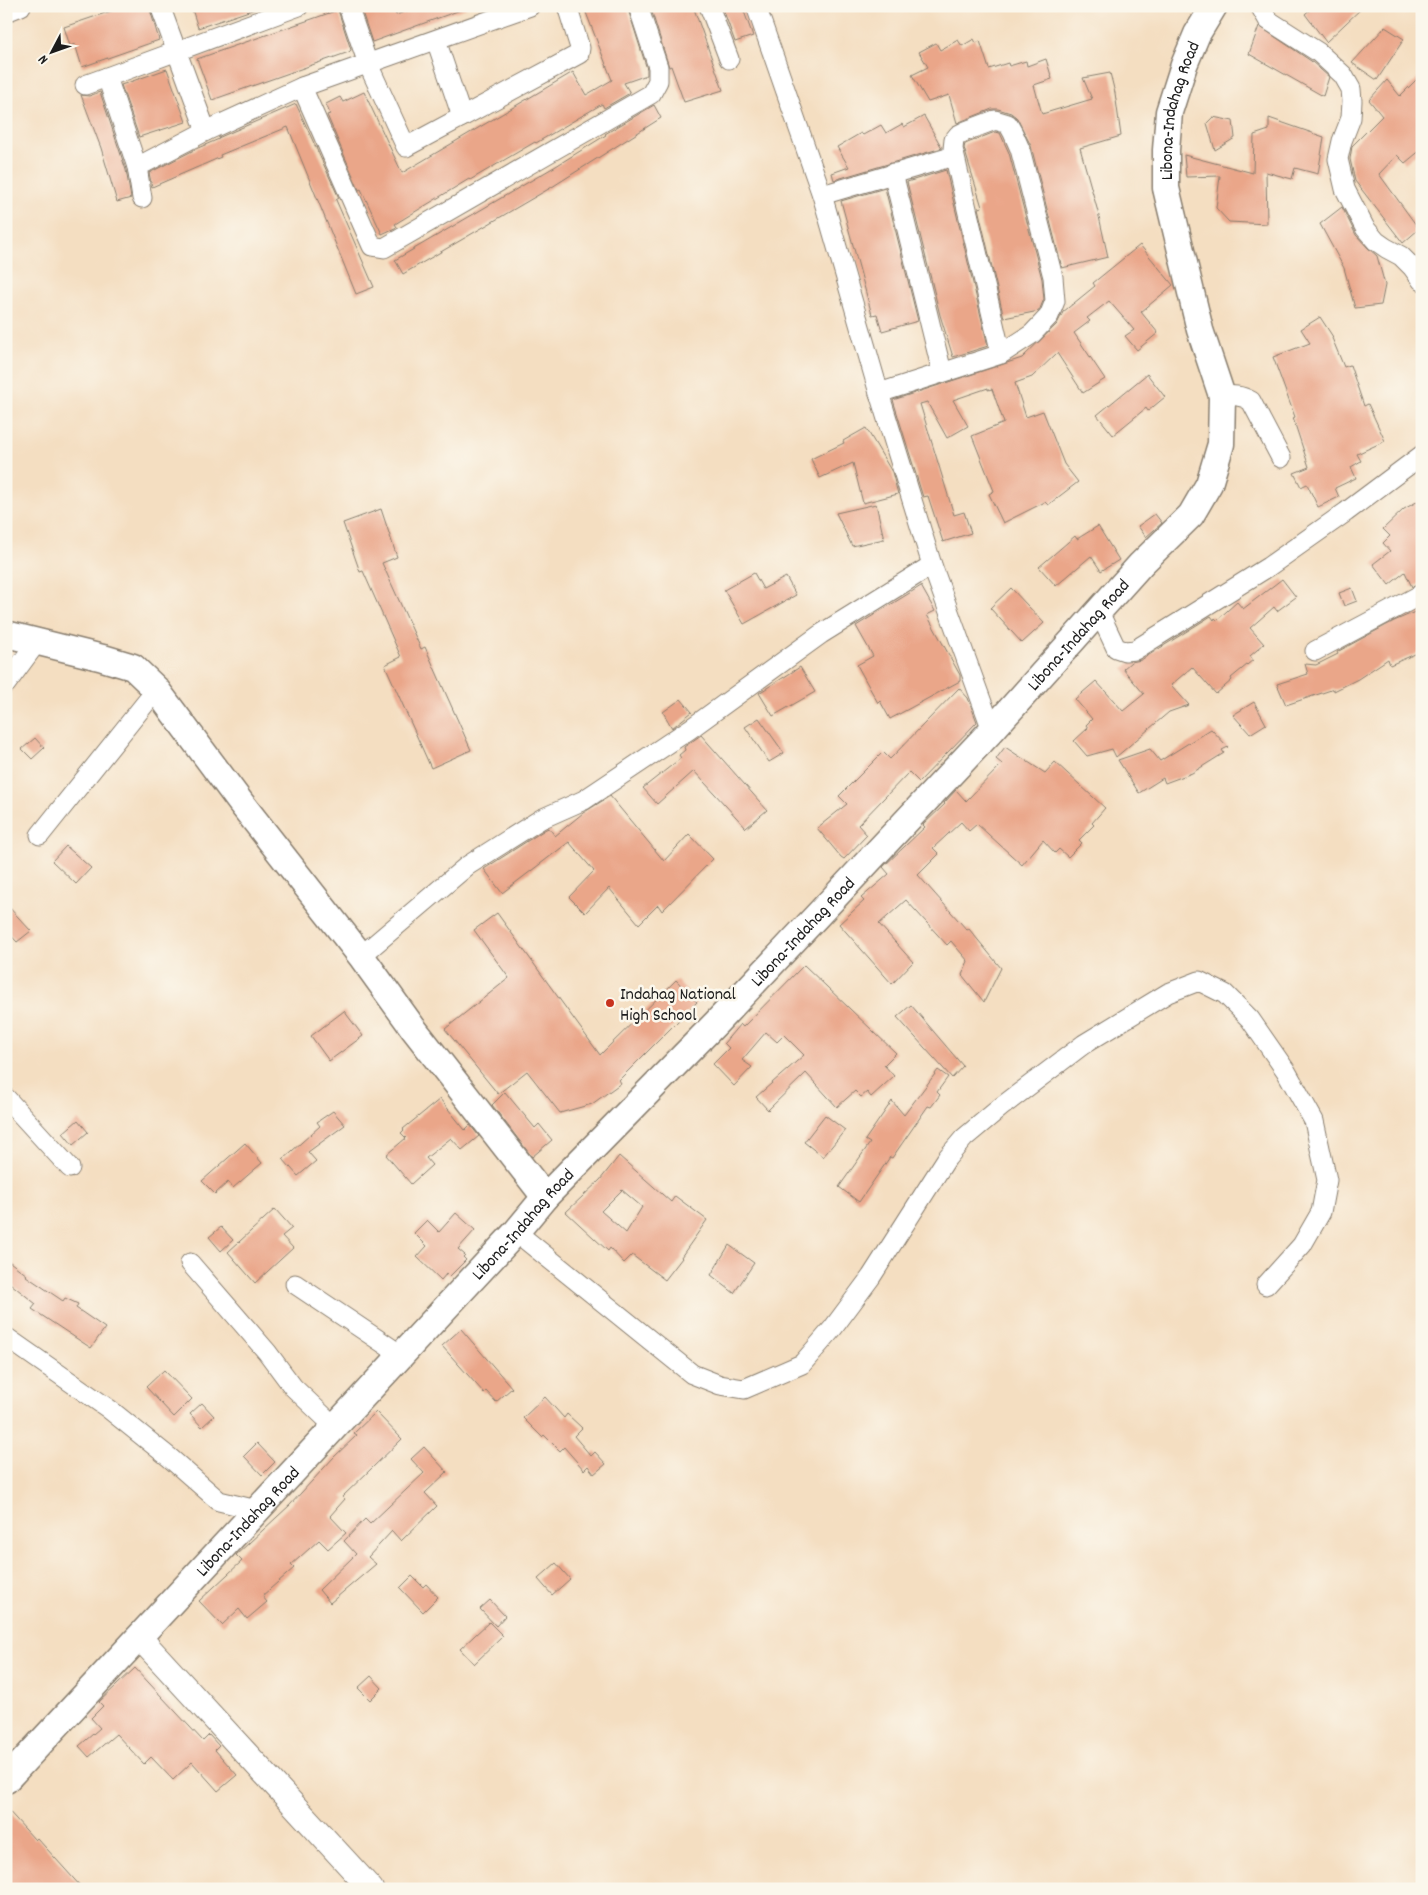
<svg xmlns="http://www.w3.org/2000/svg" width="1428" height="1895" font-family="Dekko,sans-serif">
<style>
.building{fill:#eaa689;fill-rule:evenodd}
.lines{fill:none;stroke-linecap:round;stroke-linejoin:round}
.minor-casing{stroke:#887d6e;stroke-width:21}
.tertiary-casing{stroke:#887d6e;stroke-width:26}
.secondary-casing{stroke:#887d6e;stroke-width:29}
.minor{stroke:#fff;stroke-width:19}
.tertiary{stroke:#fff;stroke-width:24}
.secondary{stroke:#fff;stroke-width:26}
.poi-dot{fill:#c8321e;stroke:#fbf7ec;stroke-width:2}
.labels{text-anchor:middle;stroke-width:5;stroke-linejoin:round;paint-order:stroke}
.street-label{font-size:18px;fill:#1c1c1c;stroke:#fbf7ec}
.poi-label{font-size:18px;fill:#1c1c1c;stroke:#fbf7ec;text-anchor:start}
</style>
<rect width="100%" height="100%" fill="#fbf7ec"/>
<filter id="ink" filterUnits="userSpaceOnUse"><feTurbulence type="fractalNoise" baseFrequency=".02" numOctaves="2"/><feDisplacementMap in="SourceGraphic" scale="10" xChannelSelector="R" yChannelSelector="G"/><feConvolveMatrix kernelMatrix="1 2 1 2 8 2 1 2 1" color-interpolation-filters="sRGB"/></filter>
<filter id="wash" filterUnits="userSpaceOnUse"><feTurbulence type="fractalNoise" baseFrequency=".0096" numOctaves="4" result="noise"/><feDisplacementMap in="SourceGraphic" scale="20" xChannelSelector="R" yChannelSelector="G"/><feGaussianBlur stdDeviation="1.12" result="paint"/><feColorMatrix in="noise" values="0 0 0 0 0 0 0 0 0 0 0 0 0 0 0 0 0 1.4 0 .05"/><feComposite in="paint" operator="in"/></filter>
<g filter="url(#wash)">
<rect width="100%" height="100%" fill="#f4dec1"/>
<g id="blocks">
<g class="building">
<path d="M126,6H149L159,40L82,67L75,44L70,46L64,27Z"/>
<path d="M200,6H254L255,9L198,28L192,9Z"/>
<path d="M360,6H393L396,15L420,6H466V8L372,42Z"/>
<path d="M594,6H627L647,69V75L624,83L630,93L604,108L602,104L536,143L535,142L470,180L469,179L395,224L397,227L382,234L361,189L359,190L327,115L330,114L326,104L340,97L343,102L364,92L402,173L573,72L586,95L612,80L585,10Z"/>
<path d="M650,6H693L723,90L684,102L671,66L669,67Z"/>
<path d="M722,6H742L753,36L735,42Z"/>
<path d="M1314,6H1364L1326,42L1305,14Z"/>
<path d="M338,10L351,50L349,52L212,100L197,59Z"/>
<path d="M1259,26L1311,61L1329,77L1323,96L1249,54Z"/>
<path d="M1385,27L1404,39L1377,80L1352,63Z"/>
<path d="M974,39L976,43L980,41L989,69L1008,63L1009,66L1026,61L1027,66L1046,59L1052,79L1034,85L1042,114L1092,99L1083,78L1110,73L1115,93L1121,136L1080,148L1098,212L1108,257L1062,268L1031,146L1017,118L1011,113L998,109H992L957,123L949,95L928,102L912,75L928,67L919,52L936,43L940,50L958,40L962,46Z"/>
<path d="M167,69L186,122L139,137L121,85Z"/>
<path d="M1422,74V149L1405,163L1397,155L1379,174L1419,229L1403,243L1355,181L1350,159L1352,146L1382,116L1369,100L1387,80L1400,96Z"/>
<path d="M100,92L126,170L131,198L117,202L101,148L81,95L89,96Z"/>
<path d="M296,104L339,198L336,200L374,287L356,294L288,127L220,155L221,157L152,187L149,173L198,148L219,139L218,138Z"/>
<path d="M654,105L661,118L552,187L403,274L395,260L556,166L606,135L605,134Z"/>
<path d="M924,116L942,148L834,180L832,173L849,167L837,147L861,133L863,135L881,125L886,133L902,124L904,127Z"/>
<path d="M1213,117L1233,121L1235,138L1215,150L1207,123Z"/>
<path d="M1269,118L1324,137L1318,174L1295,168L1292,179L1266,172L1267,224L1229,222L1216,208L1220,176L1186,177L1184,155L1253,173L1254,135L1269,130Z"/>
<path d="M995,132L1000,133L1009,153L1042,279L1044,299L1039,311L1004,318L978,208L982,207L964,148L965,144Z"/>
<path d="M946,170L988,346L953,357L940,315L907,182Z"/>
<path d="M885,188L918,321L882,331L877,314L872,315L841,201Z"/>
<path d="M1342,207L1356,235L1368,248L1377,256L1385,285L1381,305L1355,308L1344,268L1320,224Z"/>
<path d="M1140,245L1173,285L1141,312L1158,333L1137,350L1125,336L1134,330L1109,301L1087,318L1090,321L1074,333L1105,379L1083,393L1057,353L1032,377L1015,383L1026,417L1043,411L1064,464L1078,482L1048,505L1045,502L1003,523L989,494L994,491L972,436L1004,423L992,389L988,390V388L953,400L968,426L947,438L927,402L920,404L954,515L964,512L971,533L943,542L928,496L923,497L893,400L1022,358L1057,324L1063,312L1095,286L1093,283Z"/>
<path d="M1320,317L1333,337L1332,338L1344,367L1350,365L1364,406L1368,404L1385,441L1357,454L1361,461L1351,467L1356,478L1335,488L1339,497L1318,507L1307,484L1301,487L1294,473L1309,467L1293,418L1295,417L1273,357L1310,343L1301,329Z"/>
<path d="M1147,374L1165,397L1148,411L1146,408L1113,435L1097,415Z"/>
<path d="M866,428L892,472L898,494L863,503L853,463L820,478L811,459L844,443L843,441Z"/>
<path d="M1422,499V583L1412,587L1405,572L1389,585L1373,564L1390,551L1383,543L1390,536L1383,529L1404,509Z"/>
<path d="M876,504L884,539L852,546L836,513Z"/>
<path d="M381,509L397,557L382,563L421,649L425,647L471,750L431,768L385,665L401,657L363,571L360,572L343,523Z"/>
<path d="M1155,514L1162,523L1146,537L1138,526Z"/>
<path d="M1098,526L1119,560L1101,571L1091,556L1056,586L1039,567L1075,536L1077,539Z"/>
<path d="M754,573L763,589L786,577L796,595L744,624L724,590Z"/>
<path d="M1282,579L1296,597L1277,611L1274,607L1250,628L1264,644L1250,656L1253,660L1231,678L1232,680L1216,694L1192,667L1171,685L1189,705L1169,712L1116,757L1112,749L1087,756L1074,741L1088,728L1086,725L1092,719L1075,699L1096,681L1123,711L1144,694L1123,669L1131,662L1141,660L1211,616L1214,620L1215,618L1217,620L1237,602L1243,609Z"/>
<path d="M921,586L935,611L927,615L960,675V681L890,719L880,701L878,703L857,665L873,656L856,626Z"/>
<path d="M1011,588L1044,623L1022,643L990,608Z"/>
<path d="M1352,588L1357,601L1344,606L1339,593Z"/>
<path d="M1422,609V651L1390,665L1388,659L1358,679L1334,691V689L1286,705L1277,684L1308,674L1305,664L1316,665L1338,654L1337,652L1394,621Z"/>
<path d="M800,667L815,692L773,716L759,693Z"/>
<path d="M959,688L968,698L977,722L919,782L909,772L858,825L867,835L844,859L841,857L817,828L847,804L839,796L883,752L890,759Z"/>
<path d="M681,699L692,712L672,728L663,712Z"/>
<path d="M1254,702L1266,724L1250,734L1233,715Z"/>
<path d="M759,718L784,753L769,762L745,727Z"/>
<path d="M1211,729L1228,747L1222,750L1224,753L1192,773L1165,783L1163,778L1139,793L1118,760L1150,749L1160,761Z"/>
<path d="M701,735L767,810L746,828L694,771L657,804L643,788L681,758L679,755L685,750L684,747Z"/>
<path d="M35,738L44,748L32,759L22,749Z"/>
<path d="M1005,747L1045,773L1055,762L1105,808L1092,823L1094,825L1079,840L1082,843L1068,857L1059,849L1055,853L1043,840L1022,865L977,824L969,831L961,822L933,848L939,854L918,875L967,930L969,929L1001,968L984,1002L962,975L968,961L951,941L947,945L906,900L879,924L913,962L892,984L839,924L864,901L861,898L889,874L883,867L925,827L923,825L945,804L944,803L956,790L966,801L1002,764L996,759Z"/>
<path d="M610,796L664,861L689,834L713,859L662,911L658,905L639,924L609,888L585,913L569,897L594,871L569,842L502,893L484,869L546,829L549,828L555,836L583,813Z"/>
<path d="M66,846L91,868L76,884L52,861Z"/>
<path d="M6,904L31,931L17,942L6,930Z"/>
<path d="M497,913L600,1055L676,980L697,1002L619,1080L621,1083L592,1104L560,1113L527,1071L498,1094L445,1029L509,978L474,930Z"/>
<path d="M804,965L896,1053L884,1065L894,1076L871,1097L867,1092L861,1097L855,1091L837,1107L806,1073L768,1110L756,1097L804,1055L784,1035L777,1042L766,1032L742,1060L752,1067L734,1086L713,1064L729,1048L724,1043L740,1024L743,1027Z"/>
<path d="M911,1005L963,1066L952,1078L897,1017Z"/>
<path d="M344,1011L363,1036L329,1061L311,1036Z"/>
<path d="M938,1070L948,1077L937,1092L940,1095L931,1107L928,1106L892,1158L890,1157L859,1202L839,1187L870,1143L865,1140L892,1101L904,1115Z"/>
<path d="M505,1092L535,1128L539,1124L552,1140L532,1157L492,1105Z"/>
<path d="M440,1099L465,1130L470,1125L479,1136L462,1150L451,1138L426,1158L432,1165L411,1184L386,1155L406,1138L401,1133L404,1130L403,1129Z"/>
<path d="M333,1111L345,1125L308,1152L316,1161L298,1176L283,1159L320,1126L317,1122Z"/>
<path d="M825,1115L845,1130L823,1157L804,1142Z"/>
<path d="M78,1120L88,1132L73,1145L63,1133Z"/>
<path d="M245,1143L262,1163L233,1188L228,1182L215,1194L202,1181Z"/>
<path d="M619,1156L671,1202L675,1196L707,1220L681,1257L682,1258L665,1280L632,1255L624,1263L610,1248L608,1251L566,1212L600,1180ZM622,1190L642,1207L626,1233L601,1211Z"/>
<path d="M275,1209L292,1228L282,1236L293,1248L255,1283L228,1252Z"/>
<path d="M456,1213L475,1230L458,1249L465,1255L463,1257L466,1260L450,1276L447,1273L441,1280L417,1257L427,1246L414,1233L427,1220L439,1232Z"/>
<path d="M221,1227L233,1240L221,1251L209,1237Z"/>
<path d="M729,1245L754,1263L734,1293L711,1275Z"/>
<path d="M6,1259L27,1275L26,1276L63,1301L65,1298L78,1304L76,1308L105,1328L91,1348L32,1309L36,1304L6,1280Z"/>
<path d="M461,1329L512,1388L496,1402L486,1391L484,1393L442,1346Z"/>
<path d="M164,1370L192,1399L174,1417L146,1387Z"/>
<path d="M545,1397L564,1418L567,1414L582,1428L574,1436L591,1456L595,1452L606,1464L594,1474L588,1466L584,1470L564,1447L560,1451L544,1435L542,1437L523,1418Z"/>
<path d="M202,1403L214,1416L202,1427L190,1414Z"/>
<path d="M376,1412L402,1439L342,1497L345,1499L330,1516L346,1533L328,1549L319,1540L291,1565L294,1568L262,1596L267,1602L247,1619L239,1609L222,1625L199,1601L242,1561L236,1555L290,1505L334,1457L357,1435L354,1433Z"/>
<path d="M257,1443L275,1462L262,1475L244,1456Z"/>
<path d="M424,1447L447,1472L425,1493L437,1506L401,1541L392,1531L368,1557L376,1564L330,1603L319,1590L356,1554L344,1541L365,1519L370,1524L424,1473L411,1459Z"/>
<path d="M556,1563L570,1579L552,1595L538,1579Z"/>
<path d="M412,1576L423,1587L426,1584L438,1597L423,1612L400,1588Z"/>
<path d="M490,1600L505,1616L496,1626L480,1609Z"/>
<path d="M489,1622L503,1636L474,1664L460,1649Z"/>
<path d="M135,1668L203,1741L209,1735L219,1746L215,1750L237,1775L218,1791L192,1762L173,1780L151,1757L144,1764L116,1734L89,1757L79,1746L100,1728L91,1718L103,1706L99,1702Z"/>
<path d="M371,1676L382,1688L370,1700L358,1688Z"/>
<path d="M6,1808L35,1840L37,1838L83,1889H12L6,1883Z"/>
</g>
</g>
</g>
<g filter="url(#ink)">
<use href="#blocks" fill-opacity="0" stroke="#887d6e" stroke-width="1"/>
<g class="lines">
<defs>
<g id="minor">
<path d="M348,6L368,64L406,147L579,54L580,48L567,6"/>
<path d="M530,6L302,87L372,246L384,248L651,94L658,81V67L638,6"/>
<path d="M709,6L729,59"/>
<path d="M756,6L822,195L879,393L932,565L992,730"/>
<path d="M1260,6L1268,20L1318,52L1343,75L1351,89L1352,101L1351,118L1342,141L1338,159L1345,189L1365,228L1376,241L1386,248L1401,256L1412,267L1422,281"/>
<path d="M6,12L21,6"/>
<path d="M436,40L462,117"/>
<path d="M85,85L107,77"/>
<path d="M206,131L302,87"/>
<path d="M137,167L206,131L160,6"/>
<path d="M893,173L942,372"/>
<path d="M822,195L954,156"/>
<path d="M142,198L137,167L107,77L299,6"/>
<path d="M879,393L1001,354L953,149L954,140L958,135L966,131L995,120L1008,124L1013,133L1020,149L1053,277L1055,301L1049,316L1032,334L1001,354"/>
<path d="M1222,396C1232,395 1241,395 1251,401L1281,458"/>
<path d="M1099,612L1116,648L1125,651L1135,650L1268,567L1346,512L1422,455"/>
<path d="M1315,651L1422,594"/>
<path d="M6,684L37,642"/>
<path d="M40,835L156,690"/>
<path d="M361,956L467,866L541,819L584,800L690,729L821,634L932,565"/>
<path d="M6,1098L70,1168"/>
<path d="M516,1232L692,1374L720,1385L744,1389L802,1364L833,1328L871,1277L947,1158L964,1138L1001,1107L1084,1044L1168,993L1199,981L1225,994L1250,1019L1286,1071L1314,1121L1327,1180L1321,1212L1302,1245L1266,1285"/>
<path d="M190,1263L267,1352L293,1387L335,1427"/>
<path d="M295,1284L401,1355"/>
<path d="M6,1337L109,1409L170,1458L219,1501L257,1510"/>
</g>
<path id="tertiary" d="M139,1637L371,1889"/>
<g id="secondary">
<path d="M6,634L103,658L133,667L156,689L241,803L361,956L413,1028L545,1197"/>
<path id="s1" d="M6,1780L516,1232L545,1197L716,1023L992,730L1141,564L1191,515L1209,484L1221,444L1222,396L1200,330L1166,188V150L1169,112L1184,65L1197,34L1214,6"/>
</g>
</defs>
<use href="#minor" class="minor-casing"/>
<use href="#tertiary" class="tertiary-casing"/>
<use href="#secondary" class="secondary-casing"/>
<use href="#minor" class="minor"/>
<use href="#tertiary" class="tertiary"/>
<use href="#secondary" class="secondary"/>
</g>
</g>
<circle class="poi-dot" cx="610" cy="1003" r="5"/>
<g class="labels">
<g class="street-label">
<text dy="6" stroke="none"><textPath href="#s1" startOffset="2154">Libona-Indahag Road</textPath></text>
<text dy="6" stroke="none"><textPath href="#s1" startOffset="1569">Libona-Indahag Road</textPath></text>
<text dy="6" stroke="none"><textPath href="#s1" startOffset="1164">Libona-Indahag Road</textPath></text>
<text dy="6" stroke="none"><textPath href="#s1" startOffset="759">Libona-Indahag Road</textPath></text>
<text dy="6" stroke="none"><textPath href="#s1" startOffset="354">Libona-Indahag Road</textPath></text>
</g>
<g class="poi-label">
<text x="620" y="999">Indahag National<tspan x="620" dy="21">High School</tspan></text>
</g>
</g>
<rect width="1428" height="1895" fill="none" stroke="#fbf7ec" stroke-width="25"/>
<g transform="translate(52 52) rotate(229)" stroke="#fbf7ec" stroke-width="4" paint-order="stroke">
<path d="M0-4L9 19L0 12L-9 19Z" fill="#1c1c1c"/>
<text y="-8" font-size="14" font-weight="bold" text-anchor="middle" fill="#1c1c1c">N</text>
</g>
</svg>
